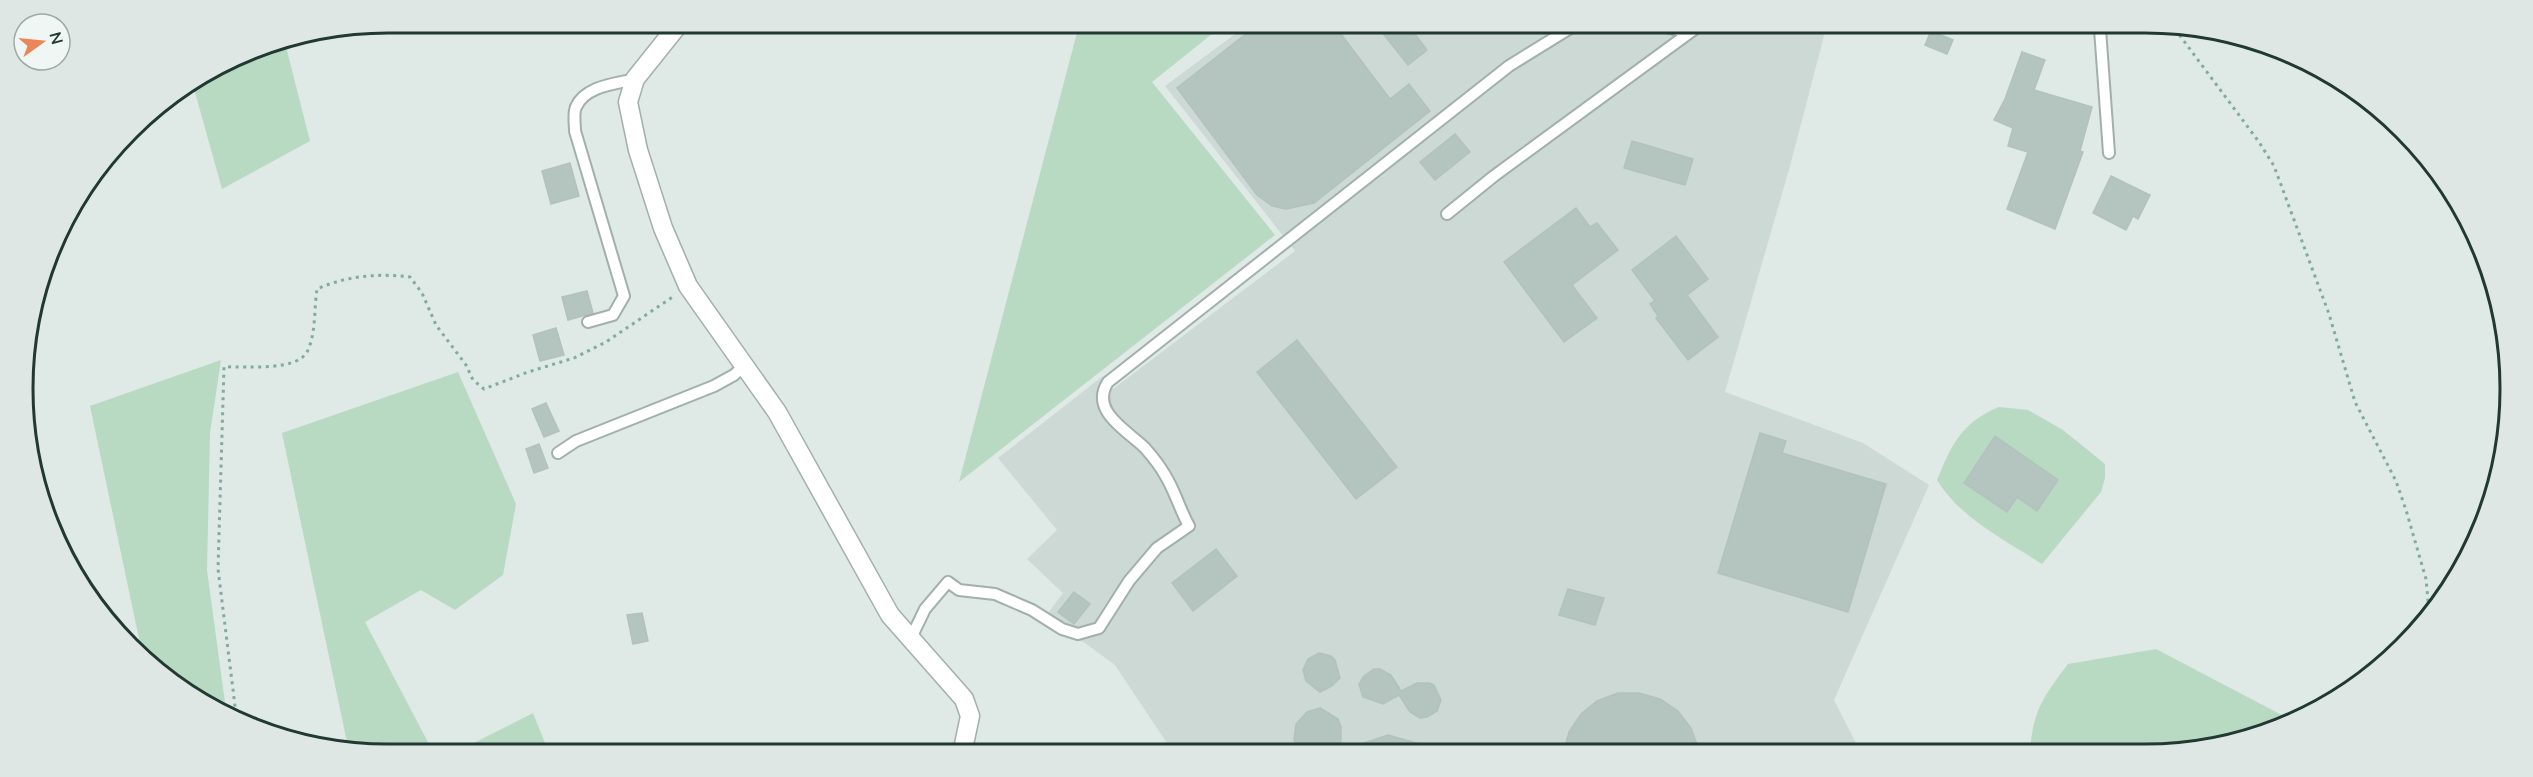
<svg xmlns="http://www.w3.org/2000/svg" width="2533" height="777" font-family="Mulish,sans-serif">
<style>
.built{fill:#cdd9d4}
.green{fill:#b8dac3}
.building{fill:#b4c4be;stroke:#b2c2bc;stroke-width:1.5}
.lines{fill:none;stroke-linecap:round;stroke-linejoin:round}
.lane-casing{stroke:#a2b0ac;stroke-width:14}
.street-casing{stroke:#a2b0ac;stroke-width:21}
.path{stroke:#80aca0;stroke-width:3;stroke-dasharray:3 4.5;stroke-linecap:butt}
.lane{stroke:#fff;stroke-width:10}
.street{stroke:#fff;stroke-width:18}
.rim{fill:none;stroke:#213833;stroke-width:3}
</style>
<rect width="100%" height="100%" fill="#dfe9e5"/>
<path class="built" d="M1246,26L1826,28L1790,166L1725,392L1863,443L1929,485L1834,700L1860,751L1171,749L1115,665L1085,643L1042,621L1063,593L1027,559L1057,530L998,458L1103,376L1113,389L1295,251L1165,86Z"/>
<g class="green">
<path d="M1079,25L1222,26L1152,82L1275,235L959,482Z"/>
<path d="M285,43L310,141L222,189L193,85L249,50Z"/>
<path d="M221,360L210,433L207,570L226,710L185,693L141,648L90,406Z"/>
<path d="M458,372L516,504L503,575L455,610L421,590L365,622L431,748L348,747L282,433Z"/>
<path d="M1999,407L2028,410L2063,430L2105,464V478L2101,492L2042,564C2005,540 1960,518 1937,480C1952,444 1961,423 1999,407Z"/>
<path d="M2156,649L2293,721L2192,751H2030C2033,710 2044,696 2068,664Z"/>
<path d="M533,713L547,748H464Z"/>
</g>
<g class="building">
<path d="M1256,26H1335L1390,99L1409,84L1430,111L1314,203L1286,209L1272,206L1257,195L1177,88Z"/>
<path d="M1377,26H1409L1427,50L1408,65Z"/>
<path d="M1931,31L1953,40L1947,54L1925,45Z"/>
<path d="M2022,52L2045,60L2034,90L2092,107L2080,151L2083,152L2055,229L2007,209L2028,152L2008,146L2013,128L1994,120L2005,99Z"/>
<path d="M1455,134L1470,152L1435,180L1420,162Z"/>
<path d="M1632,141L1693,159L1685,185L1624,168Z"/>
<path d="M570,163L579,196L551,204L542,171Z"/>
<path d="M2111,176L2150,195L2138,219L2133,216L2126,230L2093,213Z"/>
<path d="M1576,208L1590,227L1597,223L1618,250L1572,285L1597,318L1564,342L1504,262Z"/>
<path d="M1676,236L1708,279L1687,295L1718,337L1688,360L1656,318L1658,316L1650,304L1655,301L1632,270Z"/>
<path d="M587,291L593,313L568,320L562,297Z"/>
<path d="M556,328L564,355L540,361L533,335Z"/>
<path d="M1297,340L1397,467L1356,499L1257,372Z"/>
<path d="M546,403L559,431L544,437L532,409Z"/>
<path d="M1760,433L1786,441L1782,453L1886,484L1848,612L1718,573Z"/>
<path d="M1995,436L2058,480L2037,511L2017,497L2007,512L1964,483Z"/>
<path d="M539,444L548,468L534,473L526,449Z"/>
<path d="M1216,549L1237,576L1193,611L1172,583Z"/>
<path d="M1568,589L1604,598L1595,625L1559,615Z"/>
<path d="M1074,592L1090,604L1074,624L1058,612Z"/>
<path d="M642,613L648,641L633,644L627,615Z"/>
<path d="M1319,653L1331,656L1335,660L1340,678L1332,686L1320,692L1306,681L1303,670L1308,659Z"/>
<path d="M1374,669H1380L1391,675L1401,691L1417,683H1429L1434,685L1441,700L1437,711L1427,717L1420,718L1410,712L1399,695L1383,704L1363,697L1359,684L1364,676Z"/>
<path d="M1618,693H1639L1660,699L1678,711L1691,728L1699,750H1564L1569,732L1581,714L1597,701Z"/>
<path d="M1320,708L1338,719L1341,727V742L1338,750L1298,749L1294,740L1296,724L1307,712Z"/>
<path d="M1388,735L1431,747V750H1352V747Z"/>
</g>
<g class="lines">
<defs>
<g id="lane">
<path d="M1667,27L1688,33"/>
<path d="M2100,29L2109,153"/>
<path d="M1447,214L1494,176L1696,28"/>
<path d="M588,322L613,315L624,296L575,131C575,124 573,113 576,107C585,86 615,84 635,79"/>
<path d="M558,453L576,441L714,386L734,375L745,365"/>
<path d="M911,638L925,609L948,582L959,590L995,594L1032,610L1062,629L1078,634L1099,628L1129,581L1157,548L1189,526C1180,510 1175,491 1165,475C1160,466 1152,456 1145,448C1128,431 1089,411 1108,382L1509,66L1572,27"/>
</g>
<path id="street" d="M679,24L635,79L628,102L638,150L663,228L688,286L777,412L890,615L964,699L970,716L963,749"/>
</defs>
<use href="#lane" class="lane-casing"/>
<use href="#street" class="street-casing"/>
<g class="path">
<path d="M2175,29L2259,142L2274,166L2329,314L2355,402L2396,481L2406,510L2426,579L2429,611"/>
<path d="M236,714L218,569L224,367C246,366 299,372 308,350C316,332 314,308 317,289C346,276 378,273 410,277L422,293L436,325L466,365L473,380L484,389L528,372L574,358L606,342L674,296"/>
</g>
<use href="#lane" class="lane"/>
<use href="#street" class="street"/>
</g>
<path d="M0 0H2533V777H0ZM388 33H2145A355 355 0 0 1 2500 388V389A355 355 0 0 1 2145 744H388A355 355 0 0 1 33 389V388A355 355 0 0 1 388 33Z" fill="#dfe7e4" fill-rule="evenodd"/>
<path class="rim" d="M388 33H2145A355 355 0 0 1 2500 388V389A355 355 0 0 1 2145 744H388A355 355 0 0 1 33 389V388A355 355 0 0 1 388 33Z"/>
<g transform="translate(42 42) rotate(75)"><circle r="28" fill="#eff6f3" stroke="#9daaa6" stroke-width="1.5"/>
<path d="M0-4.5L10 22L0 15L-10 22Z" fill="#eb865b"/>
<text y="-9" font-size="16" font-weight="bold" text-anchor="middle" fill="#213833">N</text>
</g>
</svg>
